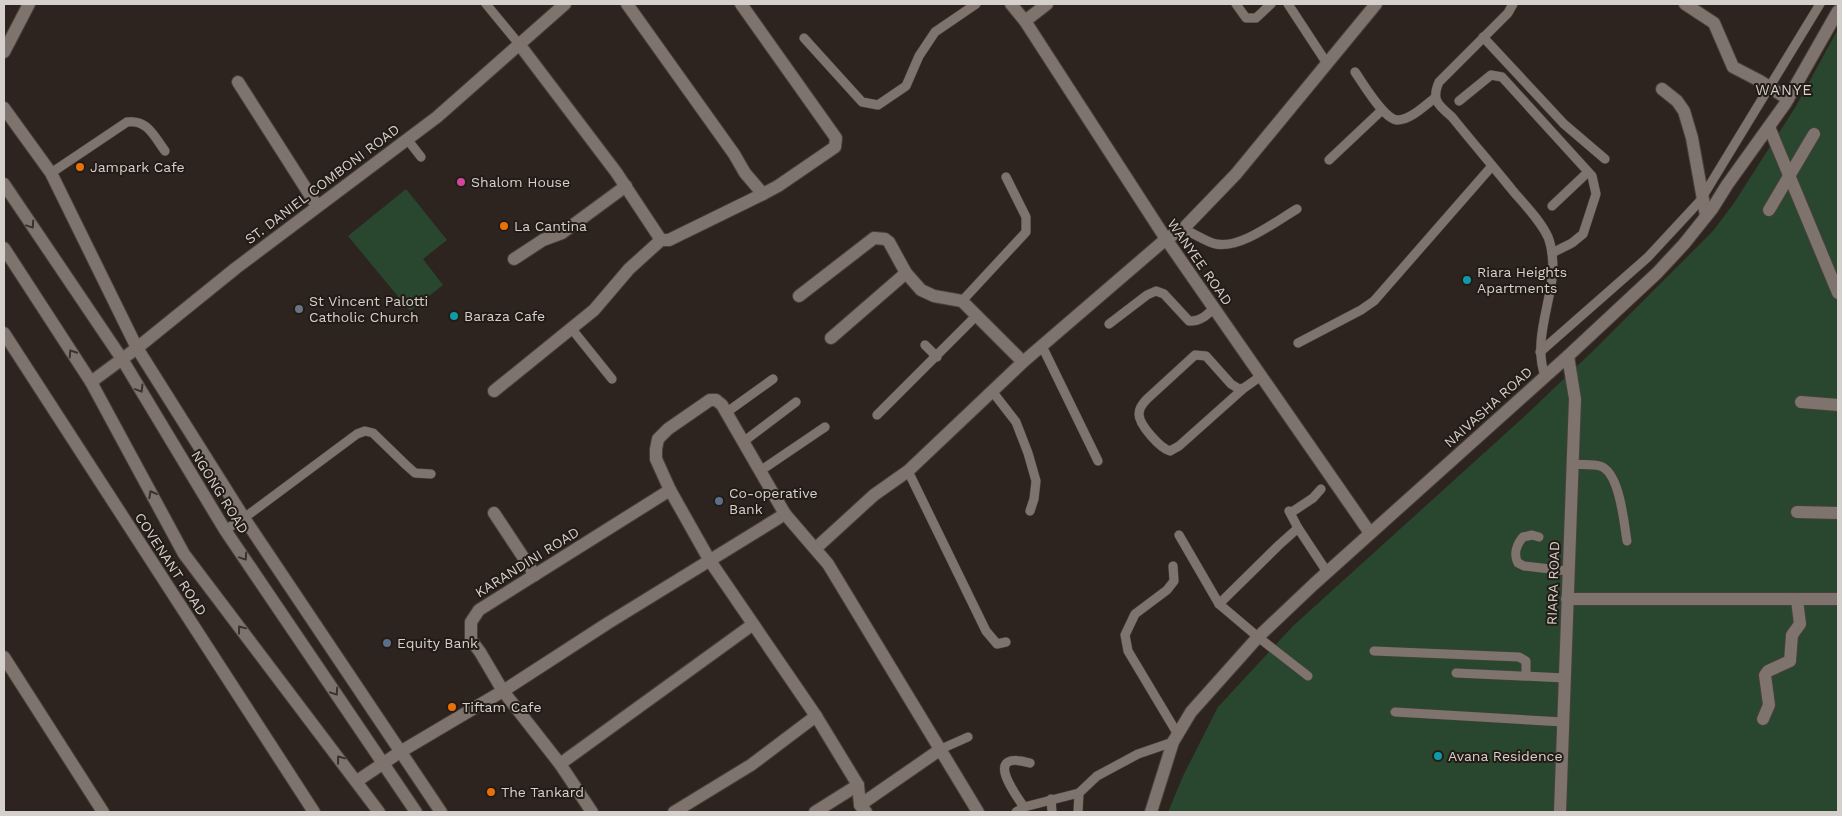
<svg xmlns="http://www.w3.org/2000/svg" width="1842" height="816" font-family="'Work Sans',sans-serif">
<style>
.green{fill:#29462f}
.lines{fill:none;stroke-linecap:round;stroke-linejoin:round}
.lane-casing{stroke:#47403c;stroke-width:10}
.street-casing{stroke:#47403c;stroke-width:14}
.secondary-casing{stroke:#47403c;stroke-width:14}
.lane{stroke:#7e736d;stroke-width:9}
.street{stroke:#7e736d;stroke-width:12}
.secondary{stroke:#7e736d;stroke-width:12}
.oneway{stroke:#3a312c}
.food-dot{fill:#e8710a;stroke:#231b16;stroke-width:2}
.hotel-dot{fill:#d1479c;stroke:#231b16;stroke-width:2}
.culture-dot{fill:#0f9aa8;stroke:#231b16;stroke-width:2}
.worship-dot{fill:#6b7280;stroke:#231b16;stroke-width:2}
.service-dot{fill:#5c6f8a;stroke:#231b16;stroke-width:2}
.labels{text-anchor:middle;stroke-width:4;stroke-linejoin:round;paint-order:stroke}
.poi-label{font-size:14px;fill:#d6d0cc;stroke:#231b16;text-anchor:start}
.street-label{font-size:14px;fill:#d6d0cc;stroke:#231b16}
.neighbourhood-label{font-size:15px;letter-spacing:1px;fill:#d6d0cc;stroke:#231b16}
</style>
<rect width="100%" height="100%" fill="#2d241f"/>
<g class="green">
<path d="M1838,29V812H1168L1184,774L1218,707L1293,626L1526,415L1595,349L1713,231L1734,203L1796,106Z"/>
<path d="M406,189L447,240L423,259L443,285L410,311L348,236Z"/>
</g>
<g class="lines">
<defs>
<g id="lane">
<path d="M486,4L519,44"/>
<path d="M1236,4L1246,18H1256L1271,4"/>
<path d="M1288,4L1326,62"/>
<path d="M1513,4L1508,13L1439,82C1431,100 1438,105 1452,117C1472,142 1493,166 1513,191C1525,205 1540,220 1548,237C1552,247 1553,259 1553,271C1550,306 1533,342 1545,376"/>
<path d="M1483,37L1564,124L1605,159"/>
<path d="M804,38L862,102L878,105L906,86L919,56L935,32L976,4"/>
<path d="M1355,72C1363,83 1384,120 1398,120C1412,119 1425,105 1435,98"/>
<path d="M1459,101L1491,75L1502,77L1592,176L1596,194L1583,234L1572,243L1552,253"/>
<path d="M407,139L421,157"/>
<path d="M1329,160L1382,110"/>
<path d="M51,173L127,122C147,119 154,136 165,151"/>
<path d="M1552,206L1588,172"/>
<path d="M1183,229C1194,233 1206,242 1216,244C1241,249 1276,221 1297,209"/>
<path d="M962,301L1026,232V217L1006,177"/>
<path d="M1109,324L1147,295L1156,291L1164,294L1189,321C1200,322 1207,315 1214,308"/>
<path d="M571,328L612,379"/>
<path d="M1298,343L1361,310L1374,301L1492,166"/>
<path d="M925,345L937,357"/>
<path d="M1042,346L1098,461"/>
<path d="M1540,352L1648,257L1700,201L1820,4"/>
<path d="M1244,388L1179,446L1170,451C1160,448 1139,425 1139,414C1139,408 1143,403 1147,399L1195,355L1206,356L1231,384L1239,389L1244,388L1261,376"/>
<path d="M992,391L1016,422L1028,453L1036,481L1034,499L1030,511"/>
<path d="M727,412L773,379"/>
<path d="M877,415L977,315"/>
<path d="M743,442L796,402"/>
<path d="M1572,464C1581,465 1592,464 1600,466C1620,472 1624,524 1627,541"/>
<path d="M760,471L825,427"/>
<path d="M908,471L986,631L997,644L1006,642"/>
<path d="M1321,489L1313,498L1292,512L1289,511L1298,528L1327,572"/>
<path d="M225,530L244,518L357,434L365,431L373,433L406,465L415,473L431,474"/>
<path d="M1179,535L1219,604L1258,637L1308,676"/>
<path d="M1539,537L1532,535L1523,537C1517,544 1513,554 1518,563L1524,566L1568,571"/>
<path d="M1173,566L1174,581L1167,590L1135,614L1125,635L1128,651L1177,733"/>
<path d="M1219,604L1279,545L1298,528"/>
<path d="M1374,651L1519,657L1526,661V676"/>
<path d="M1456,673L1565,678"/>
<path d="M1395,712L1563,722"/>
<path d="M941,749L968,737"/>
<path d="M1051,799L1052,812"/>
<path d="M1024,807C1012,790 984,750 1030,763"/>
<path d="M1016,812L1024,807L1079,793"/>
<path d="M1078,812L1079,793L1097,776L1138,754L1173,742"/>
</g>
<g id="street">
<path d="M627,4L734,154L745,173L763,194L778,186L835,147L836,138L741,4"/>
<path d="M1011,4L1025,21L1166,239L1370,533"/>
<path d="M1685,4L1714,23L1733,67L1760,81L1788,99"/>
<path d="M1025,21L1047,4"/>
<path d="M4,52L29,4"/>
<path d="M238,82L317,206"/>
<path d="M1662,89L1677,101L1684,111L1692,138L1706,216"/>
<path d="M4,108L51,173L137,348L244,518L441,812"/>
<path d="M1769,127L1838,293"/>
<path d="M1769,210L1814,134"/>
<path d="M661,240H669L763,194"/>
<path d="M514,259L543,240L562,233L626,186"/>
<path d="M799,296L874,238L885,239L889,242L906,273L921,290L934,296L962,301L1023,362"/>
<path d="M4,333L314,812"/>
<path d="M831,338L906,273"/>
<path d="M91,382L137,348L236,268L437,117L565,4"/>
<path d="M494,391L594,310L629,269L661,240L616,172L519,44"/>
<path d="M1801,402L1838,405"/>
<path d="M1797,512L1838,513"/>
<path d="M494,513L535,575"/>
<path d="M816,548L874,495L908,471L1023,362L1166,239L1183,229L1236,174L1376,4"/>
<path d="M1567,599H1838"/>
<path d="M4,657L103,812"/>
<path d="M1763,719L1769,705L1765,675L1768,671L1790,661L1792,635L1800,624L1797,600"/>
<path d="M560,764L752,625"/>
<path d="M357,781L400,752L503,691L608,623L785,514"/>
<path d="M860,805L941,749"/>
<path d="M592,812L560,764L503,691L480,652L471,640V622L479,610L670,490"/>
<path d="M674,812L751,765L816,716"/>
<path d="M815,812L858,785"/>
<path d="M866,812L860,805L858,785L816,716L710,561L670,490L656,459V449L658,439L668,429L710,400H716L722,405L785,514L828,564L978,812"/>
</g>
<g id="secondary">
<path d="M4,184L122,359L225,530L416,812"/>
<path d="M4,248L91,382L184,554L379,812"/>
<path d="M1151,812L1173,742L1191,712L1258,637L1314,584L1568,356L1657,273L1684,244L1712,209L1727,185L1785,104L1838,11"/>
<path d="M1560,812L1575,399L1568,356"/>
</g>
</defs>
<use href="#lane" class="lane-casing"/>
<use href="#street" class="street-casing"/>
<use href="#secondary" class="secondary-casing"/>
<use href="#lane" class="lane"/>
<use href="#street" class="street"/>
<use href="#secondary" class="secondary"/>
</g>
<defs><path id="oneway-chevron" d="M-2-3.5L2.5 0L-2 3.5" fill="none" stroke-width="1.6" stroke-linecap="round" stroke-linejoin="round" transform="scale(1.25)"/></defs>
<g class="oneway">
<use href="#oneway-chevron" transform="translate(31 225) rotate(56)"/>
<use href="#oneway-chevron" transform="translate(72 353) rotate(-123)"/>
<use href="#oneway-chevron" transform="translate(140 389) rotate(59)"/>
<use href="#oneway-chevron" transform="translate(152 494) rotate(-118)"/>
<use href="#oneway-chevron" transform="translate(244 557) rotate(56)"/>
<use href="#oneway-chevron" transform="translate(241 629) rotate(-127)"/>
<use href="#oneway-chevron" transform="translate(335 692) rotate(56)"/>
<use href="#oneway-chevron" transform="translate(340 759) rotate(-127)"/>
</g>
<g class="food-dot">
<circle cx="80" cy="167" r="5"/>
<circle cx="504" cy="226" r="5"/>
<circle cx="452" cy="707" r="5"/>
<circle cx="491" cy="792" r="5"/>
</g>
<circle class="hotel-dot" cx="461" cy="182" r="5"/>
<g class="culture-dot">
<circle cx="1467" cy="280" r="5"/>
<circle cx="454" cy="316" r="5"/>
<circle cx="1438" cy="756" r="5"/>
</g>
<circle class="worship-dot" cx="299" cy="309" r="5"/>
<g class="service-dot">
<circle cx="719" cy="501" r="5"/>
<circle cx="387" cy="643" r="5"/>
</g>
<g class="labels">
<g class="poi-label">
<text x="90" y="172">Jampark Cafe</text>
<text x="471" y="187">Shalom House</text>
<text x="514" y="231">La Cantina</text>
<text x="1477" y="277">Riara Heights<tspan x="1477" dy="16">Apartments</tspan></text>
<text x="309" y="306">St Vincent Palotti<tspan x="309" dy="16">Catholic Church</tspan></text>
<text x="464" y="321">Baraza Cafe</text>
<text x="729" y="498">Co-operative<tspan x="729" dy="16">Bank</tspan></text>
<text x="397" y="648">Equity Bank</text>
<text x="462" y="712">Tiftam Cafe</text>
<text x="1448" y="761">Avana Residence</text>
<text x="501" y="797">The Tankard</text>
</g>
<g class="street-label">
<text transform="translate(322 184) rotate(-37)" y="5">ST. DANIEL COMBONI ROAD</text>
<text transform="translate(1200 262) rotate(55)" y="5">WANYEE ROAD</text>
<text transform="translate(1488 407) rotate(-42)" y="5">NAIVASHA ROAD</text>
<text transform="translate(220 492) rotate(58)" y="5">NGONG ROAD</text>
<text transform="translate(527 562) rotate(-32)" y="5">KARANDINI ROAD</text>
<text transform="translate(171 564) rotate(57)" y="5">COVENANT ROAD</text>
<text transform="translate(1553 583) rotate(-88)" y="5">RIARA ROAD</text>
</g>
<g class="neighbourhood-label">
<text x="1784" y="95">WANYE</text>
</g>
</g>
<rect width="1842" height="816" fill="none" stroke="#d6d0cc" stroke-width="10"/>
</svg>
